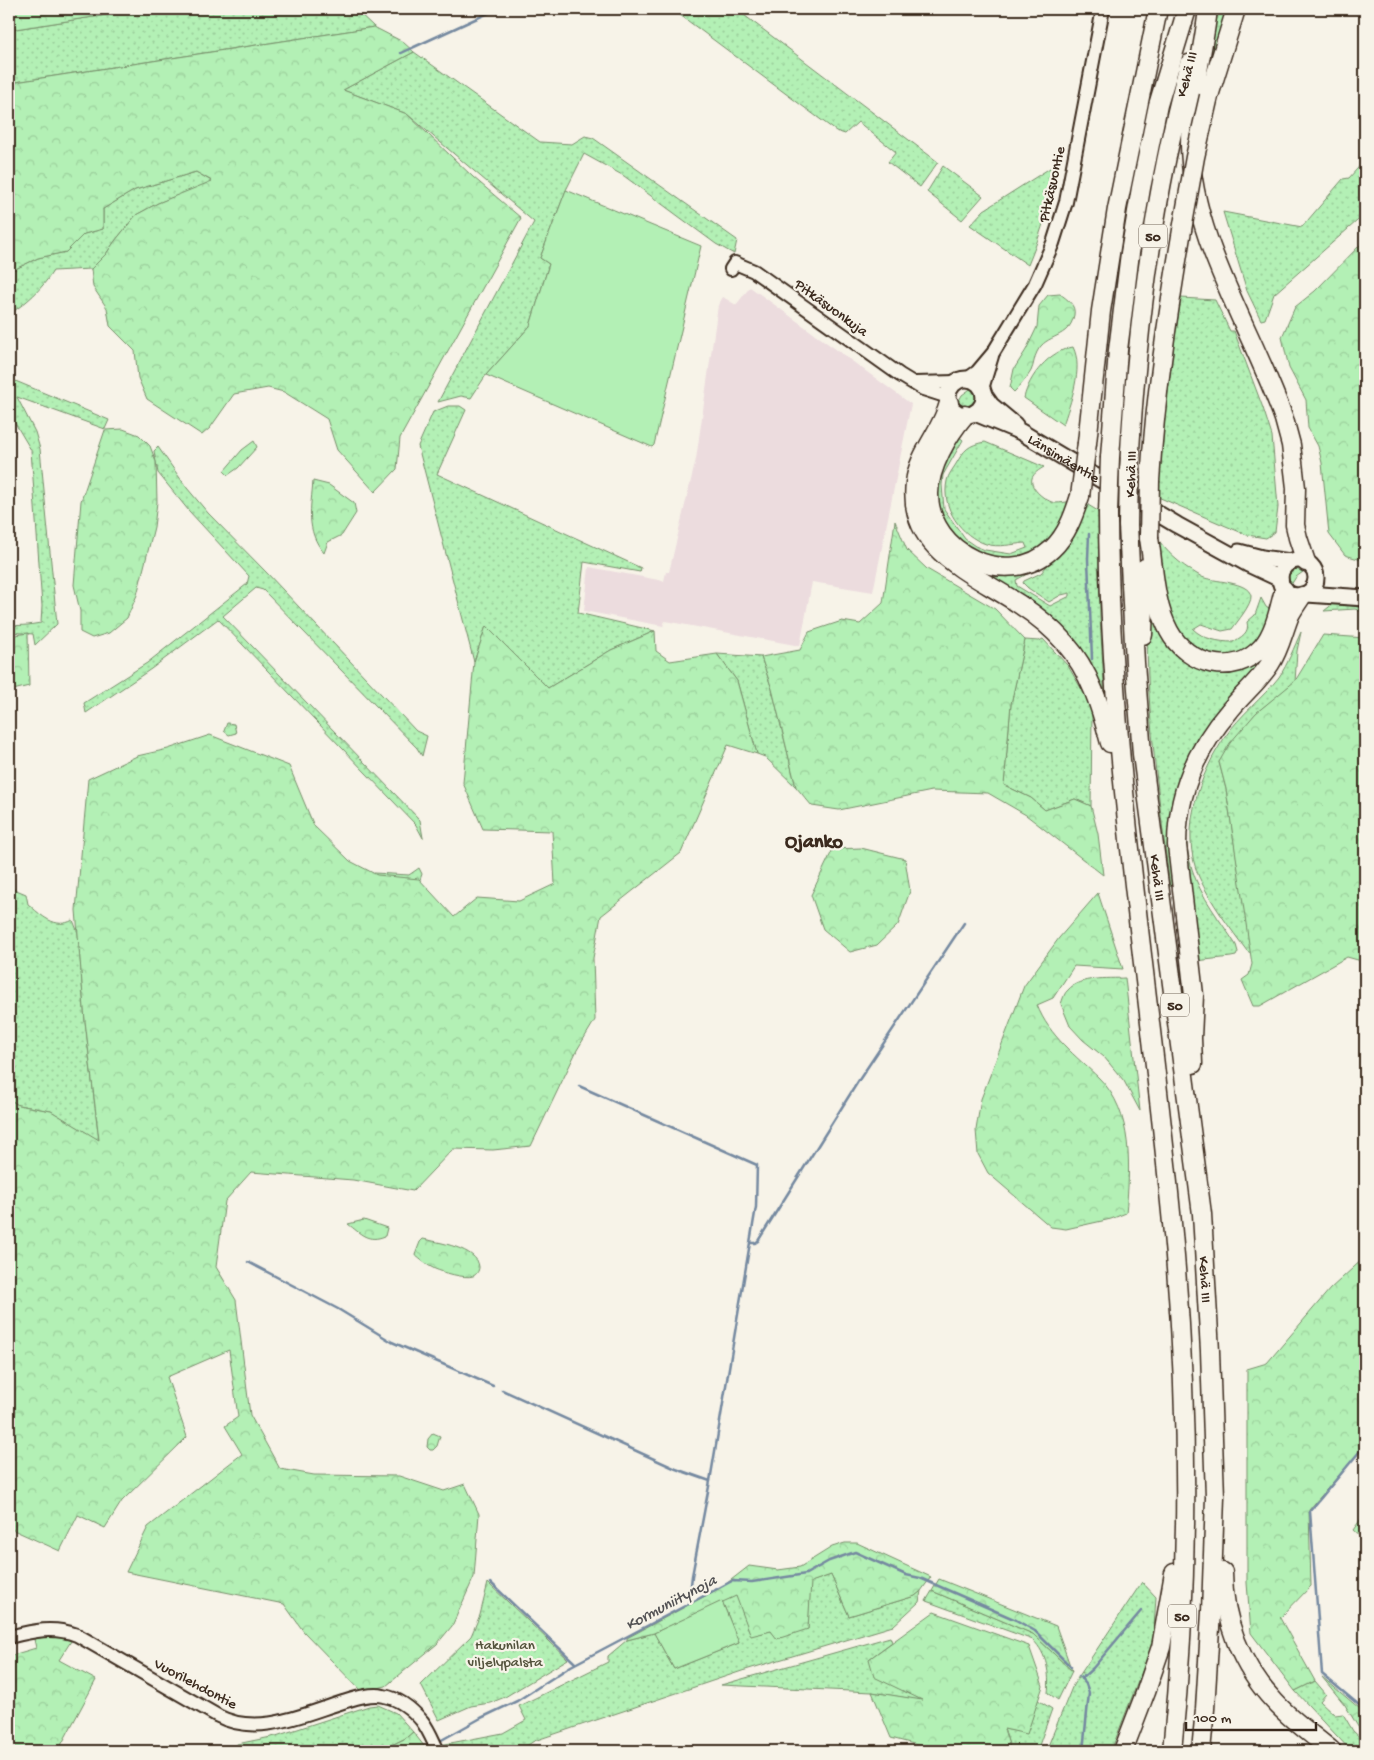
<svg xmlns="http://www.w3.org/2000/svg" width="1374" height="1760" font-family="'Gochi Hand',sans-serif">
<style>
.built{fill:#ecdcde}
.grass{fill:url(#grass-dots);stroke:#778d6a;fill-rule:evenodd}
.forest{fill:url(#forest-crowns);stroke:#778d6a}
.pitch{fill:#b3f0b5;stroke:#778d6a}
.lines{fill:none;stroke-linecap:round;stroke-linejoin:round}
.stream{stroke:#7589a0;stroke-width:2.5}
.minor-casing{stroke:#3b2a1e;stroke-width:16}
.major-casing{stroke:#3b2a1e;stroke-width:19}
.highway-casing{stroke:#3b2a1e;stroke-width:21}
.minor{stroke:#f7f3e8;stroke-width:12}
.major{stroke:#f7f3e8;stroke-width:15}
.highway{stroke:#f7f3e8;stroke-width:18}
.highway-bridge-casing{stroke:#3b2a1e;stroke-width:21;stroke-linecap:butt}
.highway-bridge{stroke:#f7f3e8;stroke-width:18}
.labels{text-anchor:middle;stroke-width:4.5;stroke-linejoin:round;paint-order:stroke}
.shield{fill:#f7f3e8;stroke:#73665b;stroke-width:1}
.shield-label{font-size:14px;font-weight:bold;fill:#3b2a1e}
.street-label{font-size:15px;fill:#3b2a1e;stroke:#f7f3e8}
.park-label{font-size:15px;fill:#53523c;stroke:#f7f3e8}
.water-label{font-size:16px;font-style:italic;fill:#535254;stroke:#f7f3e8}
.district-label{font-size:20px;font-weight:bold;fill:#3b2a1e;stroke:#f7f3e8}
</style>
<defs>
<pattern id="grass-dots" width="8" height="8" patternUnits="userSpaceOnUse" patternTransform="scale(1.25)"><rect width="8" height="8" fill="#b3f0b5"/><path d="M2 2h.1M6 6h.1" fill="none" stroke="#9bce9b" stroke-width="1.8" stroke-linecap="round"/></pattern>
<pattern id="forest-crowns" width="20" height="18" patternUnits="userSpaceOnUse" patternTransform="scale(1.25)"><rect width="20" height="18" fill="#b3f0b5"/><path d="M2 6a3 3 0 1 1 6 0M12 15a3 3 0 1 1 6 0" fill="none" stroke="#9bce9b"/></pattern>
</defs>
<rect width="100%" height="100%" fill="#f7f3e8"/>
<filter id="ink" filterUnits="userSpaceOnUse"><feTurbulence type="fractalNoise" baseFrequency=".02" numOctaves="2"/><feDisplacementMap in="SourceGraphic" scale="10" xChannelSelector="R" yChannelSelector="G"/><feConvolveMatrix kernelMatrix="1 2 1 2 8 2 1 2 1" color-interpolation-filters="sRGB"/></filter>
<g filter="url(#ink)">
<path class="built" d="M750,287L911,404L873,592L812,582L800,646L665,621L663,626L584,611L589,567L664,581L666,572H669L696,459L718,305L723,297L736,305Z"/>
<g class="grass">
<path d="M145,9H355L374,27L9,83V30Z"/>
<path d="M672,9H736L938,162L920,187L888,162L896,152L858,122L845,134L836,131Z"/>
<path d="M1216,9H1229L1197,118Z"/>
<path d="M414,52L540,142L572,144L585,136L593,138L737,240L734,254L716,244L624,176L584,154L566,190L540,258L549,264L530,326L486,375L471,398L461,396L438,402L534,222L407,114L343,90Z"/>
<path d="M1365,160V214L1274,294L1265,319L1261,320L1247,291L1223,212L1302,227L1343,179L1349,178Z"/>
<path d="M1058,163C1051,199 1042,232 1028,265L970,225L984,210Z"/>
<path d="M943,166L983,196L962,220L927,192Z"/>
<path d="M196,172L213,182L158,203L136,215L115,241L106,254L91,269L53,271C42,289 27,303 9,314V272L38,258L66,252L84,234L103,229V209L135,190Z"/>
<path d="M1181,298L1215,300L1230,331H1234L1263,408L1272,436L1278,507L1275,532L1266,538L1247,535L1158,497C1163,430 1170,364 1181,298Z"/>
<path d="M9,374L13,380L109,420L105,429L17,397L35,432L40,449L57,624L35,645L33,634L9,632V626L28,625L41,623L42,606L31,450L9,413Z"/>
<path d="M973,387L977,395L974,406C968,410 962,409 957,404L962,395Z"/>
<path d="M448,406H460L466,410L437,474L641,568L640,572L584,562L578,613L655,631L611,650L548,688L486,626L474,662L418,446L433,412Z"/>
<path d="M957,435L963,440L943,475L942,485L944,509L965,539L975,546L985,550L1011,554L1027,548L1025,543C1013,544 998,548 986,544C961,536 941,508 947,481C948,475 953,469 956,464C964,450 968,445 985,442L1044,467C1039,470 1034,473 1032,478C1029,489 1046,501 1055,503C1061,503 1067,502 1072,501L1061,528L1038,552L1007,560L972,553L946,529L934,489Z"/>
<path d="M158,447L187,488L208,513L266,572L416,731L427,736L422,756L417,748L263,590L256,588L223,616L420,820L423,838L416,825L218,619L151,669L86,713L84,703L147,663L247,584L249,576L189,511L158,473L154,451Z"/>
<path d="M928,467L948,548L1028,567L1083,502L1098,511L1100,618L1105,702L1082,658L966,567L926,528ZM1051,561L1041,573L1024,581L1023,583L1028,588L1049,602L1061,595L1070,593V596L1050,606L1017,586L1016,580Z"/>
<path d="M1160,542C1171,557 1186,568 1202,577C1213,582 1249,581 1251,596C1252,604 1237,622 1232,629L1222,631L1201,624L1193,629C1203,639 1219,642 1233,642C1241,637 1250,633 1247,622L1255,615L1261,598L1266,607L1272,611L1268,624L1256,644L1232,657L1198,654L1171,625L1159,565V544Z"/>
<path d="M1294,568L1303,572L1296,577L1289,588L1284,577L1288,571Z"/>
<path d="M1152,593L1196,663L1265,649L1267,660L1198,743L1175,875L1170,887C1163,832 1156,778 1151,723C1148,680 1144,635 1152,593Z"/>
<path d="M1334,603L1365,608V613L1355,609L1324,611Z"/>
<path d="M1294,617L1298,618C1293,633 1288,650 1280,664C1268,684 1248,700 1233,718C1199,757 1175,818 1192,869C1200,896 1221,921 1236,945L1238,952L1236,956L1231,957L1196,961C1185,878 1166,800 1222,726C1236,708 1254,693 1267,675C1281,657 1287,637 1294,617Z"/>
<path d="M1301,632L1297,651L1295,682L1256,713L1219,762L1226,789L1251,953L1247,951C1230,928 1211,903 1199,877C1179,831 1199,775 1225,737C1240,715 1263,698 1279,677C1288,664 1294,647 1301,632Z"/>
<path d="M1043,639L1068,666L1088,700L1092,714L1091,806L1075,799L1045,810L1031,798L1004,785L1011,704L1025,640L1039,641Z"/>
<path d="M717,654L761,657L772,689L796,787L765,757L757,754L737,681Z"/>
<path d="M419,868L422,874L417,888L380,879L374,873L409,875Z"/>
<path d="M9,887L26,894L28,904C41,915 55,930 73,920L78,933L85,1021L99,1141L51,1111L18,1105L9,1099Z"/>
<path d="M831,1575L849,1616L915,1596L921,1591L919,1602L893,1626L742,1671L534,1741L519,1751H443L440,1745L503,1733L526,1720L519,1706L608,1662V1656L627,1640L654,1633L674,1669L739,1643L722,1601L737,1595L751,1635L771,1631L808,1629L810,1582Z"/>
<path d="M1142,1582L1156,1597L1153,1643L1111,1751H1046L1073,1685Z"/>
<path d="M488,1583L568,1659L505,1697L490,1703L471,1706L439,1720L421,1685L471,1636L480,1615Z"/>
<path d="M932,1591L1033,1634L1072,1671L1058,1700L1048,1693C1050,1674 1047,1654 1033,1640L926,1601Z"/>
<path d="M890,1637L892,1642L869,1659L925,1701L872,1692L721,1685Z"/>
<path d="M1315,1681L1326,1694L1320,1701L1335,1715L1343,1714L1353,1731L1365,1742V1751H1351L1295,1691Z"/>
<path d="M1038,1700L1052,1709L1037,1751H1005L1010,1748L1004,1729L1027,1733Z"/>
<path d="M378,1705L396,1713L413,1732L406,1738L379,1751H234L237,1744L276,1736L369,1706Z"/>
</g>
<g class="forest">
<path d="M9,9H145L9,30Z"/>
<path d="M374,27L403,42L414,52L343,90L407,114L473,177L521,218L400,438L397,469L375,492L337,450L327,419L284,392L268,388L234,394L210,428L202,435L147,399L138,378L135,351L110,326L107,308L93,287L91,269L106,254L115,241L136,215L158,203L212,181L196,172L135,190L103,209V229L84,234L66,252L38,258L9,272V83Z"/>
<path d="M1365,240V561L1345,555L1329,534L1322,463L1318,446L1308,428L1306,400L1289,368L1282,337L1295,307L1315,291Z"/>
<path d="M1060,294C1067,299 1076,305 1074,315C1069,340 1046,333 1037,352C1034,357 1034,365 1031,371C1027,378 1020,386 1014,392L1010,388L1014,369L1026,350L1037,327L1039,306L1048,295Z"/>
<path d="M1073,347C1084,369 1070,403 1063,425L1024,398C1029,376 1049,351 1073,347Z"/>
<path d="M123,429L139,435L150,446L156,462L157,502L154,527L137,595L127,618L109,633L92,638L80,632V611L74,585L81,501L105,430Z"/>
<path d="M254,441L257,447L238,468L228,475L224,471L242,450Z"/>
<path d="M313,481L329,485L354,503L356,513L342,535L328,542L324,553C305,530 311,508 313,481Z"/>
<path d="M895,521L907,550L927,569L995,609L1025,640L1011,704L1004,785L1031,798L1045,810L1075,799L1091,806L1098,834L1103,875L1026,815L988,793L932,791L839,810L812,806L796,787L772,689L761,657L800,650L809,632L842,621L860,624L883,603Z"/>
<path d="M486,626L548,688L611,650L655,631L656,651L670,661L717,654L737,681L757,754L728,745L681,853L601,916L593,958L595,1020L577,1050L531,1146L493,1150L453,1149L413,1191L353,1180L251,1172L225,1201L216,1267L236,1300L250,1415L280,1469L314,1475L399,1476L444,1491L465,1484L479,1514L474,1577L452,1626L437,1644L386,1686L362,1692L304,1632L284,1604L126,1572L148,1527L242,1454L225,1426L238,1417L229,1350L167,1377L187,1437L122,1501L105,1528L78,1515L60,1551L9,1528V1099L18,1105L51,1111L99,1140L85,1021L76,910L88,779L137,756L168,749L210,735L289,766L314,826L350,861L377,875L419,879L454,917L477,898L519,901L555,884L552,831L483,829L463,783L474,662Z"/>
<path d="M28,633L29,686L9,691V636Z"/>
<path d="M1323,635L1365,638V962L1347,957L1260,1006H1253L1242,980L1249,975L1252,964L1226,789L1219,762L1230,743L1256,713L1295,681Z"/>
<path d="M227,723L234,724L236,733L229,735L224,731Z"/>
<path d="M861,848L905,859L910,891L898,925L877,945L850,952L823,929L811,895L833,849Z"/>
<path d="M1098,893L1123,969L1074,966L1053,998L1037,1005C1049,1036 1076,1056 1099,1078C1134,1112 1130,1169 1126,1213L1111,1219L1066,1229L1051,1227L988,1173L978,1154L976,1130L981,1099L1024,986L1059,938Z"/>
<path d="M1125,978L1140,1111L1124,1081L1104,1057L1083,1040L1070,1026L1061,1004C1063,999 1064,993 1068,990C1080,976 1108,979 1125,978Z"/>
<path d="M364,1220L387,1228L385,1236C368,1243 361,1234 348,1224Z"/>
<path d="M423,1239C437,1242 478,1248 479,1267C479,1271 476,1275 473,1276C465,1279 442,1272 435,1269C428,1266 421,1260 415,1255L420,1242Z"/>
<path d="M1365,1257V1445L1309,1510L1311,1586L1280,1618L1315,1681L1295,1691L1251,1633L1247,1583V1369L1267,1363L1330,1289Z"/>
<path d="M433,1433L440,1436L437,1446L433,1450H430L427,1447L428,1439Z"/>
<path d="M1361,1519L1365,1523V1534L1362,1538L1353,1530Z"/>
<path d="M845,1543H857L931,1577L921,1591L915,1596L849,1616L831,1575L811,1582L808,1629L777,1639L771,1631L751,1636L736,1596L654,1633L627,1640V1638L722,1587L749,1566L778,1570L800,1567L832,1547Z"/>
<path d="M939,1579L1056,1626L1072,1671L1033,1634L932,1591Z"/>
<path d="M934,1612L1029,1646L1043,1686L1027,1734L1004,1729L1010,1748L1005,1751H932L925,1747L891,1738L872,1692L922,1700L874,1677L869,1659Z"/>
<path d="M45,1632L73,1638L59,1660L96,1680L58,1751H9V1656L36,1648L33,1635Z"/>
<path d="M1322,1677L1365,1713V1734L1360,1730L1345,1705Z"/>
<path d="M413,1732L428,1751H380L406,1738Z"/>
</g>
<g class="pitch">
<path d="M566,190L701,246L654,445L652,447L486,375L530,326L549,264L540,258Z"/>
<path d="M722,1601L739,1643L674,1669L654,1633Z"/>
</g>
<g class="lines">
<g class="stream">
<path d="M401,53L497,9"/>
<path d="M1089,534L1088,559L1092,659"/>
<path d="M579,1086L757,1165L756,1207L710,1481"/>
<path d="M751,1243H755L758,1241L859,1080L964,923"/>
<path d="M248,1262L338,1309L392,1342L493,1386"/>
<path d="M502,1390L676,1469L710,1481L692,1576L689,1602"/>
<path d="M1365,1445L1310,1511L1322,1674L1365,1710"/>
<path d="M491,1583L575,1663"/>
<path d="M1079,1676L1086,1684L1089,1693L1083,1751"/>
<path d="M1081,1679L1093,1668L1141,1611"/>
<path d="M438,1742L481,1718L517,1701L571,1666L732,1581L752,1582L806,1574L829,1561L855,1552L906,1575L920,1578L1016,1620L1035,1631L1071,1667"/>
<path d="M422,1751L431,1746"/>
</g>
<defs>
<g id="minor">
<path d="M731,269L735,263L754,271L900,375L923,389L948,397"/>
<path d="M967,379L977,372L993,353L1035,284L1053,243L1066,202L1103,9"/>
<path d="M915,383L956,382"/>
<path d="M982,389L992,356"/>
<path d="M9,1637C33,1631 52,1626 77,1635L218,1716C258,1737 304,1714 343,1702C356,1698 371,1693 384,1696C400,1699 412,1709 422,1721C429,1730 433,1741 438,1751"/>
</g>
<g id="major">
<circle cx="966" cy="397" r="18"/>
<path d="M984,395L991,405L1015,425"/>
<path id="s1" d="M975,413L1021,432L1177,525L1248,564L1280,579"/>
<path d="M1239,552L1262,558L1290,562"/>
<circle cx="1298" cy="578" r="18"/>
<path d="M1307,594L1365,598"/>
</g>
<g id="highway">
<path d="M1208,9C1203,54 1190,98 1190,144C1191,240 1253,330 1284,419L1291,445L1296,488L1295,525L1298,538L1306,562"/>
<path d="M1209,96L1236,9"/>
<path d="M949,403C942,431 918,453 915,483C907,551 973,573 1019,604C1036,615 1052,628 1065,643C1090,671 1101,708 1110,743"/>
<path d="M965,415C948,435 929,467 929,494C929,553 1007,591 1052,549C1067,535 1074,515 1080,496"/>
<path d="M1087,443L1101,311L1117,209L1158,9"/>
<path d="M1110,457L1118,350L1130,253L1141,188L1158,105L1187,9"/>
<path d="M1129,469C1136,333 1153,196 1189,64"/>
<path d="M1150,481C1155,397 1168,314 1182,230"/>
<path d="M1108,513C1109,755 1151,993 1173,1234C1189,1406 1190,1579 1172,1751"/>
<path id="s2" d="M1128,525L1135,663L1142,754L1202,1214L1210,1351L1215,1497L1211,1612L1205,1709L1201,1751"/>
<path d="M1149,538C1154,568 1154,603 1169,631C1187,665 1234,678 1262,647C1275,632 1279,609 1284,590"/>
<path d="M1143,635L1145,568"/>
<path d="M1193,1064L1192,1038L1194,995L1177,845C1177,794 1197,748 1230,710C1243,694 1259,681 1270,664C1280,649 1283,632 1290,615C1293,609 1298,602 1302,596"/>
<path d="M1223,1572C1223,1620 1241,1666 1274,1701C1291,1720 1313,1735 1332,1751"/>
<path d="M1123,1751L1146,1691L1161,1647L1174,1573"/>
</g>
</defs>
<use href="#minor" class="minor-casing"/>
<use href="#major" class="major-casing"/>
<use href="#highway" class="highway-casing"/>
<use href="#minor" class="minor"/>
<use href="#major" class="major"/>
<use href="#highway" class="highway"/>
<defs>
<g id="highway-bridge">
<path d="M1182,230L1195,157L1209,96"/>
<path d="M1080,496L1087,443"/>
<path d="M1108,513L1110,457"/>
<path d="M1128,525L1129,469"/>
<path d="M1149,538L1150,481"/>
</g>
</defs>
<use href="#highway-bridge" class="highway-bridge-casing"/>
<use href="#highway-bridge" class="highway-bridge"/>
</g>
</g>
<g class="labels">
<g class="shield">
<rect x="1139" y="224.5" width="28" height="23" rx="4"/>
<rect x="1161" y="993.5" width="28" height="23" rx="4"/>
<rect x="1168" y="1604.5" width="28" height="23" rx="4"/>
</g>
<g class="shield-label">
<text x="1153" y="241">50</text>
<text x="1175" y="1010">50</text>
<text x="1182" y="1621">50</text>
</g>
<g class="street-label">
<text transform="translate(1186 74) rotate(-75)" y="5">Kehä III</text>
<text transform="translate(1051 184) rotate(-77)" y="5">Pitkäsuontie</text>
<text transform="translate(832 307) rotate(36)" y="5">Pitkäsuonkuja</text>
<text dy="5" stroke="none"><textPath href="#s1" startOffset="100">Länsimäentie</textPath></text>
<text transform="translate(1130 474) rotate(-88)" y="5">Kehä III</text>
<text dy="5" stroke="none"><textPath href="#s2" startOffset="354">Kehä III</textPath></text>
<text dy="5" stroke="none"><textPath href="#s2" startOffset="759">Kehä III</textPath></text>
<text transform="translate(196 1683) rotate(28)" y="5">Vuorilehdontie</text>
</g>
<g class="park-label">
<text x="505" y="1649">Hakunilan<tspan x="505" dy="17">viljelypalsta</tspan></text>
</g>
<g class="water-label">
<text transform="translate(670 1601) rotate(-28)" y="6">Kormuniitynoja</text>
</g>
<g class="district-label">
<text x="814" y="847">Ojanko</text>
</g>
</g>
<rect width="1374" height="1760" fill="none" stroke="#f7f3e8" stroke-width="30"/>
<rect x="15" y="15" width="1344" height="1730" fill="none" stroke="#3b2a1e" stroke-width="2" filter="url(#ink)"/>
<path d="M1186 1722v8h130v-8" fill="none" stroke="#3b2a1e" stroke-width="2.5"/>
<text x="1194" y="1722" font-size="15" fill="#3b2a1e" stroke="#f7f3e8" stroke-width="4" paint-order="stroke">100 m</text>
</svg>
